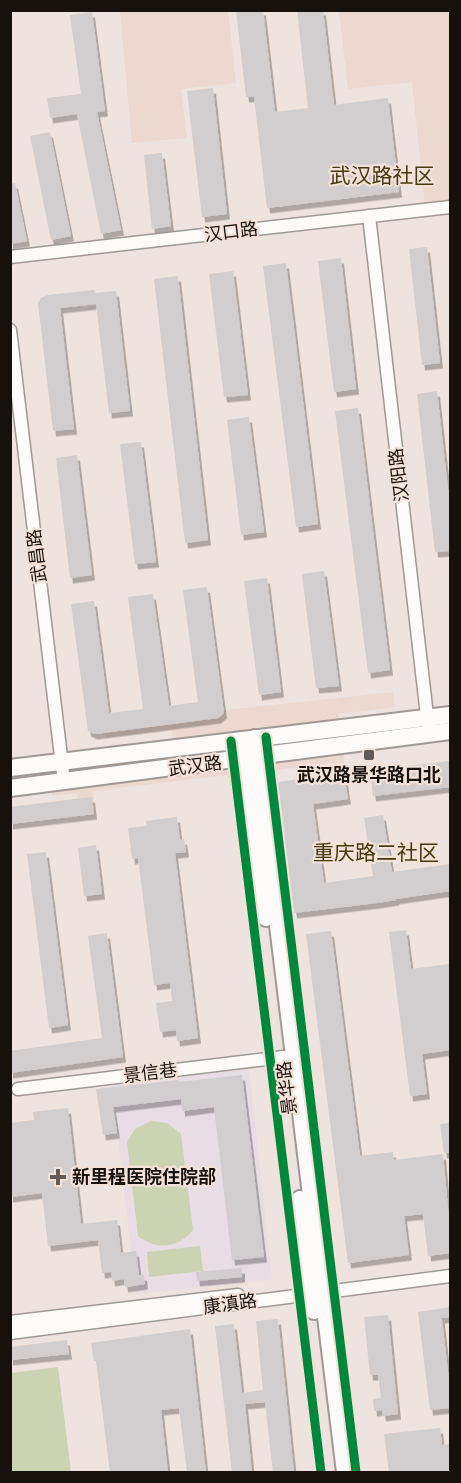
<svg xmlns="http://www.w3.org/2000/svg" width="461" height="1483" font-family="Rubik,'Noto Sans SC',sans-serif">
<style>
.built{fill:#ecd8ce}
.education{fill:#e8dce5}
.green{fill:#cbd3b3}
.building{fill:#d2cdce;filter:url(#shadow)}
.lines{fill:none;stroke-linecap:round;stroke-linejoin:round}
.street-casing{stroke:#a09894;stroke-width:15}
.secondary-casing{stroke:#a09894;stroke-width:20}
.street{stroke:#fcfbfa;stroke-width:12}
.secondary{stroke:#fcfbfa;stroke-width:16}
.cycleway-casing{stroke:#f4e1d8;stroke-width:13}
.cycleway{stroke:#00873e;stroke-width:9}
.poi-dot{fill:#625a57;stroke:#f4e1d8;stroke-width:2}
.labels{text-anchor:middle;stroke-width:4.5;stroke-linejoin:round;paint-order:stroke}
.street-label{font-size:18px;fill:#17110e;stroke:#f4e1d8}
.poi-label{font-size:18px;font-weight:bold;fill:#17110e;stroke:#f4e1d8}
.quarter-label{font-size:21px;fill:#423a10;stroke:#f4e1d8}
</style>
<defs>
<filter id="shadow"><feDropShadow dx="3" dy="5.5" stdDeviation="0" flood-color="#0004"/></filter>
</defs>
<rect width="100%" height="100%" fill="#eee3de"/>
<g class="built">
<path d="M120,11H228L236,83L181,89L187,138L132,143Z"/>
<path d="M339,11H450V201L425,204L412,82L348,89Z"/>
<path d="M393,692L395,707L338,714L344,762L244,774L246,793L295,832L285,839L231,795L228,775L93,791L95,810L20,820L78,800L77,793L52,796L49,772L197,752L174,747L172,731L107,738L105,723Z"/>
</g>
<path class="education" d="M249,1069L272,1279L136,1294L112,1084Z"/>
<g class="green">
<path d="M151,1121L167,1123L181,1134L193,1230C178,1248 157,1251 138,1236L127,1142L135,1129Z"/>
<path d="M200,1246L203,1271L149,1277L147,1252Z"/>
<path d="M58,1367L71,1472H11V1373Z"/>
</g>
<g class="building">
<path d="M236,10H263L275,112L308,108L297,10H323L334,105L388,98L399,192L267,208L254,97H246Z"/>
<path d="M92,12L105,111L97,112L121,230L101,234L77,114L50,118L47,98L81,94L70,15Z"/>
<path d="M213,88L227,214L202,217L187,91Z"/>
<path d="M50,132L71,236L51,240L30,136Z"/>
<path d="M162,153L171,226L152,229L144,155Z"/>
<path d="M15,183L27,241L10,244V184Z"/>
<path d="M427,247L440,363L422,365L409,249Z"/>
<path d="M341,258L356,389L334,392L318,261Z"/>
<path d="M286,263L318,524L296,527L263,266Z"/>
<path d="M233,271L248,395L224,397L209,274Z"/>
<path d="M178,276L208,540L185,543L154,279Z"/>
<path d="M94,290L95,293L116,291L130,411L109,413L96,304L60,308L74,429L53,431L38,303L41,298L48,295Z"/>
<path d="M437,391L450,507V551L435,552L417,394Z"/>
<path d="M358,408L390,670L368,673L335,411Z"/>
<path d="M249,417L264,532L241,535L227,420Z"/>
<path d="M141,442L156,562L135,564L120,444Z"/>
<path d="M77,455L92,575L70,578L56,458Z"/>
<path d="M324,571L339,686L316,688L302,574Z"/>
<path d="M267,578L281,692L259,695L244,581Z"/>
<path d="M207,587L224,713L218,718L95,734L88,731L71,604L94,601L109,713L143,709L128,597L153,594L169,706L198,702L183,590Z"/>
<path d="M450,761V787L373,796L370,770Z"/>
<path d="M344,773L348,799L313,804L324,883L373,876L364,818L383,815L392,872L450,864V891L396,899V900L377,903L294,913L278,782Z"/>
<path d="M92,797L94,814L10,824V807Z"/>
<path d="M177,817L180,840L184,839L186,852L175,853L198,1038L177,1041L176,1030L160,1032L156,1003L172,1001L170,983L154,985L138,858L132,859L128,828L147,826L146,821Z"/>
<path d="M96,845L102,894L84,896L78,848Z"/>
<path d="M46,852L68,1025L49,1028L27,854Z"/>
<path d="M406,930L411,969L450,964V1050L422,1054L427,1094L410,1096L389,932Z"/>
<path d="M331,931L360,1156L393,1152L394,1160L443,1154L450,1230V1253L428,1256L423,1214L404,1216L409,1255L348,1263L306,934Z"/>
<path d="M107,933L123,1057L10,1073V1051L102,1038L88,936Z"/>
<path d="M242,1075L264,1257L232,1260L214,1107L182,1111L181,1099L113,1107L117,1133L103,1135L96,1089L178,1080L179,1082Z"/>
<path d="M68,1108L81,1224L117,1220L121,1253L136,1251L139,1275H144L145,1284L125,1287L124,1279L112,1281L111,1272L102,1273L98,1240L48,1246L42,1193L10,1197V1123L34,1120L33,1112Z"/>
<path d="M450,1123V1153H444L440,1124Z"/>
<path d="M242,1268V1277L197,1281L196,1272Z"/>
<path d="M450,1307V1317L442,1318L441,1311L450,1389V1408L430,1410L418,1312Z"/>
<path d="M388,1315L398,1414L383,1416L382,1410L374,1411L373,1399L381,1398L378,1375H370L364,1317Z"/>
<path d="M278,1319L294,1473H273L265,1402L245,1404L252,1473H232L215,1326L234,1324L242,1393L263,1390L256,1321Z"/>
<path d="M190,1329L206,1473H187L179,1408L161,1410L168,1473H110L96,1361H94L91,1343Z"/>
<path d="M67,1340L69,1354L10,1360V1347Z"/>
<path d="M440,1428L442,1445L450,1444V1473H389L384,1434Z"/>
</g>
<g class="lines">
<defs>
<g id="street">
<path d="M369,216L428,724"/>
<path d="M10,257L450,207"/>
<path d="M10,330L64,782"/>
<path d="M18,1089L283,1057"/>
<path d="M10,1322L238,1295"/>
<path d="M10,1333L450,1276"/>
</g>
<g id="secondary">
<path d="M255,738L345,1472"/>
<path d="M242,740L266,918"/>
<path d="M10,768L450,715"/>
<path d="M10,788L450,731"/>
<path d="M300,1199L314,1311"/>
</g>
</defs>
<use href="#street" class="street-casing"/>
<use href="#secondary" class="secondary-casing"/>
<use href="#street" class="street"/>
<use href="#secondary" class="secondary"/>
<defs>
<g id="cycleway">
<path d="M266,737L356,1472"/>
<path d="M231,741L321,1472"/>
</g>
</defs>
<use href="#cycleway" class="cycleway-casing"/>
<use href="#cycleway" class="cycleway"/>
</g>
<g class="poi-dot">
<rect x="363" y="749" width="12" height="12" rx="3"/>
<path d="M55 1168h6v6h6v6h-6v6h-6v-6h-6v-6h6z"/>
</g>
<g class="labels">
<g class="street-label">
<text transform="translate(231 232) rotate(-7)" y="6">汉口路</text>
<text transform="translate(399 475) rotate(-97)" y="6">汉阳路</text>
<text transform="translate(37 556) rotate(-97)" y="6">武昌路</text>
<text transform="translate(195 766) rotate(-7)" y="6">武汉路</text>
<text transform="translate(150 1073) rotate(-7)" y="6">景信巷</text>
<text transform="translate(287 1088) rotate(-97)" y="6">景华路</text>
<text transform="translate(230 1304) rotate(-8)" y="6">康滇路</text>
</g>
<g class="poi-label">
<text x="369" y="781">武汉路景华路口北</text>
<text x="72" y="1183" text-anchor="start">新里程医院住院部</text>
</g>
<g class="quarter-label">
<text x="382" y="183">武汉路社区</text>
<text x="376" y="860">重庆路二社区</text>
</g>
</g>
<rect width="461" height="1483" fill="none" stroke="#17110e" stroke-width="24"/>
</svg>
